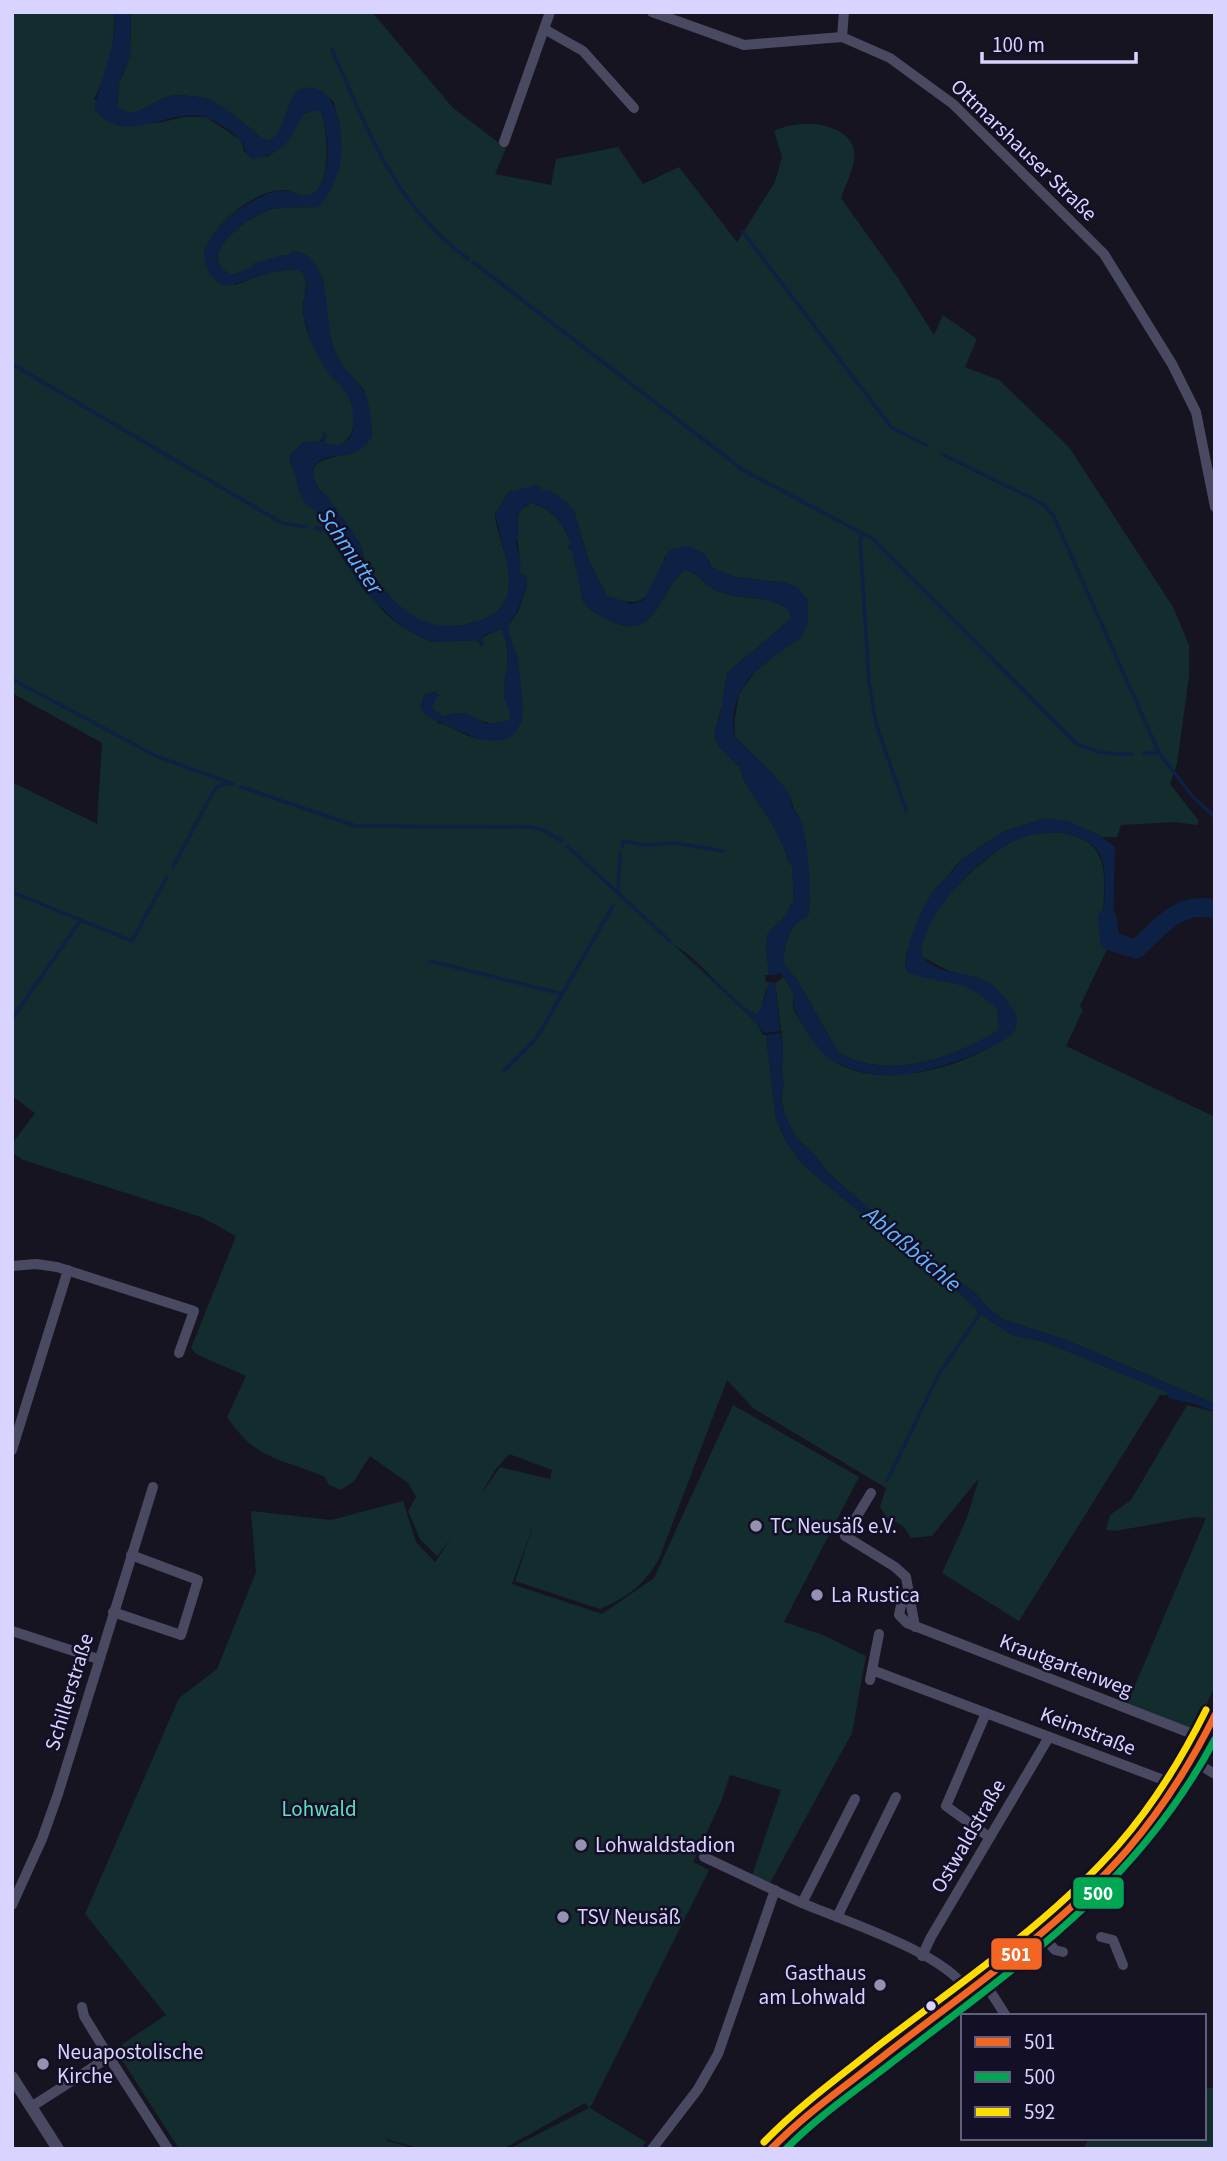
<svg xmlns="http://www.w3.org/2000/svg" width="1227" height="2161" font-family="'Source Sans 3',sans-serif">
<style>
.green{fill:#132c2d;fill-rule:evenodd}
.water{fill:#0d2144}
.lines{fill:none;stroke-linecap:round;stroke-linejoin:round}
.stream{stroke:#0d2144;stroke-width:3.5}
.river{stroke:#0d2144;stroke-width:19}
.minor{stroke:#4a4962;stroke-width:10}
.tertiary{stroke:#4a4962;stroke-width:12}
.bus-1-casing{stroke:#130f26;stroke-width:12}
.bus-2-casing{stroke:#130f26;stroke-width:12}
.bus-3-casing{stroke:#130f26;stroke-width:12}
.bus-1{stroke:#f26522;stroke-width:7}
.bus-2{stroke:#00a651;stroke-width:7}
.bus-3{stroke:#fd0;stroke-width:7}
.poi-dot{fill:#9591b1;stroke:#130f26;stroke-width:2.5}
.bus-dot{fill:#d9d4ff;stroke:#130f26;stroke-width:2.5}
.labels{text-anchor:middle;stroke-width:5;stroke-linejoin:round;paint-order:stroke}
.street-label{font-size:21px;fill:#d9d4ff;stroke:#130f26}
.poi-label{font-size:21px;fill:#d9d4ff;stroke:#130f26;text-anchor:start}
.park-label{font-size:21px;fill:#5fe0c0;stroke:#130f26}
.water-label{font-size:23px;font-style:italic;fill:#62b6ff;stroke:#130f26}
.line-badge{stroke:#130f26;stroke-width:2.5}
.badge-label{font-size:19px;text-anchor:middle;font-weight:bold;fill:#fff}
</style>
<rect width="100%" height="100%" fill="#161421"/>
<g class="green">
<path d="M12,12H114C116,41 108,73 94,99L122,126L162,122L184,117H206L241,140L244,151L252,158L269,156L304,114L316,110L321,112C328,129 332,185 312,194C301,199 291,189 280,190C252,192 210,227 204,254L234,285C248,280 290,263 302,272C311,280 302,299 303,309C304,321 307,334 313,345C318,354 323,365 329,373C333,379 340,383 344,389C356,405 360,434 340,445L325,444L326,433L319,442H304L291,454L290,460L305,501L313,507L323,521L324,529L347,565L384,612L402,627L431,642L476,640L482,646V637L501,629C513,650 505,672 504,694C504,702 510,708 511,715L508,721C488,726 485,722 467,715C459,711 452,715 444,717L432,709L436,692L426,694L423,698L438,723C448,725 454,729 464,734C477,740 490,740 504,740L523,709L517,659L509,634V624L518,612L527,586L526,577L519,573C523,555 511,527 520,510L531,503C576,516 574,562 583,601C589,610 600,615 609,620C656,645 659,589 685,570C698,572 706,586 718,591C741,601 770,594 789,610L791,619L727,673L722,705L714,736L720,748L740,767L744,781L771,822L785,850L788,861L792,866L794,901L782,920L768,933L766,945L769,975H765L766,982H769V988L766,989L762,1007L758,1015C733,1006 701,959 674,945L757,1023L763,1035H766L776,1119L787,1143L802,1164L893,1239L897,1246L961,1294L976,1308L977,1312L1012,1335L1045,1342L1168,1392L1167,1395H1160L1019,1621L942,1573L967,1518L979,1478L932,1536L911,1538L903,1526L886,1517L880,1507L886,1488L753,1408L727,1380L659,1559C644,1585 628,1597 600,1609L515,1581L535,1520L512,1584L602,1614L654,1578L733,1405L859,1477L784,1622L823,1635L866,1656L852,1733L770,1883L751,1879L781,1790L730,1775L721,1802L693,1862L709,1870L590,2108L646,2142L641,2149H509L589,2108L585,2103L503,2149H422L389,2140L385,2136L388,2141L417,2149H179L115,2049L166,2015L85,1914L179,1698L217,1669L256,1572L251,1511L331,1520L403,1501L416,1542L435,1562L452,1537L437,1556L420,1539L408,1511L416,1497L408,1483L370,1456L354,1481L341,1490L329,1485L325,1477C280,1458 257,1461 227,1417L246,1376L196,1354L191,1348L236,1236L201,1217L23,1160L13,1153L12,1144L35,1113L12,1096V782L97,824L102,743L12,693ZM509,1454L552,1470L550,1479L500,1467L480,1496L495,1470Z"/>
<path d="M131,12H372L453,108L499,143L507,146L495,174L551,185L556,159L618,147L643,184L679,167L737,242L775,182L782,157L774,131C795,119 849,120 854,151C856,166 846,184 841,198L898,278L934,335L943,315L977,339L965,367L999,380L1069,447L1173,607L1189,645V676L1177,764L1170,784L1199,821L1197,825L1174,822L1121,825L1117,837H1102L1085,829L1028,824L1005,831L991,840L961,860L931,895L915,929L906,955L905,966L909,973L970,987L979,992L998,1010L999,1030C955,1058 886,1082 838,1052L797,980L783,963C784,949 787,938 793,927C796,922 804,920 808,915L810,902L808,884L809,873L798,815L794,810L790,796L765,767L735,737L734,723L739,695L743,688L755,672L775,655L801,637L808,622V600L787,583L735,577L711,567L708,559L665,556C653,591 649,613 607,596L588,559L574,511L549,490L509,492L495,514C496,537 515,566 509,591C505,608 492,618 476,622C463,625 448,628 434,626C407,622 378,585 365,562C363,558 363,552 361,547C359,541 354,535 350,530C340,517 312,487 313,472C315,451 356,463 372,436L364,390L341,365L334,350L328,326L323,279L288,255L253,264L252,268L232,275C192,257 247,217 269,210C279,206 305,208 318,207L339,169L340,133L334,102C279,60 299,126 269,141C259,138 256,132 247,126C240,120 215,101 208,99C202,97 181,95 175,95C154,97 134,125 117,106L119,83L130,57Z"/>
<path d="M1057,832C1111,839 1105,872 1103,915C1102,925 1101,933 1105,943L1109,945L1080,1006L1083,1010L1066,1046L1215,1117V1404L1066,1340L1004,1320L988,1308L975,1293L913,1247L827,1172L815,1155L795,1137L784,1113L781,1097L784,1083L781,1071L783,1047L775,983L784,977C787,983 792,990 794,996C794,1000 792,1003 793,1007C794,1013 814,1042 819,1048C858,1095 951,1072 995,1044C1004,1039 1010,1023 1016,1014L990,983L949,971L922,957C913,919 988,851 1019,838C1031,833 1045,833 1057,832Z"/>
<path d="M1187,1405L1215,1412V1686L1196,1726L1190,1729L1127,1704L1206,1518L1194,1517L1115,1531L1106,1530L1110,1515L1131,1500Z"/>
<path d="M1215,2087V2149H1083L1089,2138H1204V2089Z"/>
</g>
<g class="water">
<path d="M114,12H131L130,57L119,83L117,105C134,125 155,97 175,95C180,95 203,97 208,99C216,101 240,120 247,126C256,132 259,138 269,141C287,132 286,91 303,88C341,81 346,145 339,169C335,183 328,198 318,207C307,207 277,207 269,210C248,216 190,259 233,275L252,268L253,264L282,255H288L293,251C306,252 312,258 318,269C329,289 326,325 334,349C340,365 352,375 362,389C370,399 372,424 372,436C355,465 332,450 318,462C307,471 316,489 326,495C337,511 351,527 360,544C363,550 362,557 366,564C394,609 428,641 484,619C518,607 509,573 503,545L498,546L502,542L495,514L509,492L537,485L543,490H549L568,503L574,511L588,559L607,596L632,604L644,600L669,550L689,546L705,554L711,567L735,577L787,583L797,587L808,600V622L801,637C780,654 750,668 739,695C734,705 730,727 736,737C737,741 744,746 747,749C760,761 782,781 790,796C791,799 791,803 792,807C795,813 800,817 802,825C809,850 812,890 808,915C804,920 796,922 793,927C787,938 784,949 783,962L797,980L838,1052C886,1082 955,1058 999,1030L998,1010C963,975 950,987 909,973L905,967C907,941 920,910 935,889C943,879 955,871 961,860L1005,831L1045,818L1068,821L1102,837L1115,847L1113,930L1109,945L1105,943L1102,935C1103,916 1109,871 1100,854C1093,842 1076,835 1063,833C1050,832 1033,833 1021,838C982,852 926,911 921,952C930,977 972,970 991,984C1001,991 1009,1004 1016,1014C1017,1019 1018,1025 1015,1030C1004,1049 925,1073 902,1075C880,1077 853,1072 834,1061C817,1051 803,1028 795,1010C792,1005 795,1001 793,995C791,987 785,979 779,972L776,975H769L766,945L768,933L782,920L794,901L792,866L788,861L785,850L771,822L744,781L740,767L720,748L714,736L722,705L727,673L791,619L789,610C770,594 741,601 718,591C706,586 698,572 685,570C659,588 656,646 609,620C600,615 589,610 583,601L572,551L568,548L570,543C563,522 554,509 531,503L525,506L517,516L519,531L516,541L521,565L519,572L526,577L527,586L517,612L509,624V634L518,659L523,709L522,722L511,737C489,746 470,736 451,727C438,720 427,721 420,706L426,694L435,692L440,696L436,698L432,709L444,717L457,713L467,714L486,724L508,721L511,715C510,707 504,702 504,694C505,672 513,649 501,629L482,636L484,646L476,640L431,642L402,627L363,590L328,533L324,529C323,509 308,510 302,498C297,486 295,472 290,460L291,454L304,442L322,441L323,432H326L325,444L339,445L347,441C358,429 354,404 345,391C341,384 335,381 330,375C323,366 316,352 311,342C307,332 305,321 303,310C302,300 311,282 303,273C291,261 241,284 224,286C215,282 207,272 205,262C199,231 251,198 276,191C289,188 306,203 317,190C332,172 329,133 321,112L316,110L304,114C287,142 287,153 252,159C244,153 246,148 241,141C237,134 213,119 205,117C169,106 124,150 94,108L112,46L115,26Z"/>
<path d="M667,938L745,1008L756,1015L762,1007L769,982L775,983L780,1031L764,1033L757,1023Z"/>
<path d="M780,1033L783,1047L782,1071L784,1083L781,1097L784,1113L795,1137L815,1155L827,1172L913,1247L975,1293L988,1308L1004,1320L1066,1340L1215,1404V1412L1192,1403L1168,1398L1167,1392L1045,1342L1012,1335L977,1312L976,1308L961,1294L897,1246L893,1239L802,1164L787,1143L776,1119L766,1035Z"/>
</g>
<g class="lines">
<g class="stream">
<path d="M332,50C369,132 393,203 468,259"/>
<path d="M743,232L891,427L926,445"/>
<path d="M473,262L743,470L873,539L1077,744C1095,753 1112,755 1132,754"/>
<path d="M12,364L282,523L306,527"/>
<path d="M942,454L1043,504L1053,515L1159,753L1193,797L1215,817"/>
<path d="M316,528L325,529"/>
<path d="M862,533L860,540L869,682L876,723L906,811"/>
<path d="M12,679L156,756L233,784"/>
<path d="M1144,753H1159"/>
<path d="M241,787L356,826L530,827L541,829L562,841"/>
<path d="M567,846L671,942"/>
<path d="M622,846L624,841L645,845L676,843L722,851"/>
<path d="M173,867L213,792L217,787L228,783"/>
<path d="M12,892L132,941L167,877"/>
<path d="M618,893L620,854"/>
<path d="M430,961L562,994"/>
<path d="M12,1019L80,921"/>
<path d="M504,1071L536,1039L613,906"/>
<path d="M887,1481L939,1374L981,1312"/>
</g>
<g class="river">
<path d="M1107,918L1110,941L1132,948"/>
<path d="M1136,949C1161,927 1177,901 1215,909"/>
</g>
<g class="minor">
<path d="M652,12L744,45L842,37L890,58L953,104L1104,254L1172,364L1196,412L1215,507"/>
<path d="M546,30L583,51L634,108"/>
<path d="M842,37L844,12"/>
<path d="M504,142L550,12"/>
<path d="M12,1266L36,1264L57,1267L194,1311L179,1353"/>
<path d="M12,1450L68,1270"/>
<path d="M871,1493L845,1536L895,1567L906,1577L915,1627"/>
<path d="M910,1594L901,1605L899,1615L907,1623L1203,1738"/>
<path d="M113,1612L181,1635L198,1580L131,1555"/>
<path d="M12,1631L98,1659"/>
<path d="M872,1670L1177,1785"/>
<path d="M870,1680L879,1634"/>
<path d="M986,1713L946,1806L989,1837"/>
<path d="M1191,1760L1215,1774"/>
<path d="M704,1857C736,1872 769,1888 802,1903C844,1921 943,1952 967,1990"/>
<path d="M802,1903L855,1799"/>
<path d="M12,1905L42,1839L58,1794L153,1487"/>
<path d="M837,1917L896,1797"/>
<path d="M1040,1933L1055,1950L1063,1952"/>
<path d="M1101,1937L1113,1940L1123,1965"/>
<path d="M922,1956L931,1937L1049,1737"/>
<path d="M983,1980L1006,2016"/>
<path d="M82,2007L84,2016L109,2057"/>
<path d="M31,2107L109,2057L168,2149"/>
<path d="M652,2149L698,2089L718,2054L775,1890"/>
</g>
<g class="tertiary">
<path d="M12,2077L58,2149"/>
<path d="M771,2149C802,2116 846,2085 882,2057C959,1996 1043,1940 1111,1868C1154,1823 1188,1771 1215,1715"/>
</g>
<defs>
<path id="bus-1" d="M771,2149C806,2113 847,2085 886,2054C969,1989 1059,1929 1128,1849C1163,1808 1191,1763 1215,1715"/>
<path id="bus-2" d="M786,2149C817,2117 854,2092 890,2064C1018,1965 1136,1887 1215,1739"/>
<path id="bus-3" d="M764,2142C799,2106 839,2077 878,2046C961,1982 1050,1923 1119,1844C1154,1804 1182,1758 1206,1710"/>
</defs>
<use href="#bus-1" class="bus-1-casing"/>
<use href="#bus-2" class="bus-2-casing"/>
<use href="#bus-3" class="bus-3-casing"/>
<use href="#bus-1" class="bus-1"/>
<use href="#bus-2" class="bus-2"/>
<use href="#bus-3" class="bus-3"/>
</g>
<g class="poi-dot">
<circle cx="756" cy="1526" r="7"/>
<circle cx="817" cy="1595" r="7"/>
<circle cx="581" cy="1845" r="7"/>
<circle cx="563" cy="1917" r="7"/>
<circle cx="880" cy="1985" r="7"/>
<circle cx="43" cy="2064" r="7"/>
</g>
<circle class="bus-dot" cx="931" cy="2006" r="6"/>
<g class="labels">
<g class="street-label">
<text transform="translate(1024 150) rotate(44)" y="7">Ottmarshauser Straße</text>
<text transform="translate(1066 1665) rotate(21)" y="7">Krautgartenweg</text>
<text transform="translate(69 1692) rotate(-73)" y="7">Schillerstraße</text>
<text transform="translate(1088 1731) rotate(21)" y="7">Keimstraße</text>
<text transform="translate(968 1836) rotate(-60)" y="7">Ostwaldstraße</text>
</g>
<g class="poi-label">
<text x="770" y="1533">TC Neusäß e.V.</text>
<text x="831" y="1602">La Rustica</text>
<text x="595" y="1852">Lohwaldstadion</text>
<text x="577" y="1924">TSV Neusäß</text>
<text x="866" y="1980" text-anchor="end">Gasthaus<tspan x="866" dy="24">am Lohwald</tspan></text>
<text x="57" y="2059">Neuapostolische<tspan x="57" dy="24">Kirche</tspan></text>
</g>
<g class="park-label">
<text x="319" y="1816">Lohwald</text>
</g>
<g class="water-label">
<text transform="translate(351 551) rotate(56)" y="8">Schmutter</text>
<text transform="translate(913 1249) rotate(40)" y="8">Ablaßbächle</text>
</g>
</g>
<g class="line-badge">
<rect x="1072" y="1876" width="53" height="34" rx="7" fill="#00a651"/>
<rect x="990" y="1937" width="53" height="34" rx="7" fill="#f26522"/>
</g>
<g class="badge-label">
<text x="1098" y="1900">500</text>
<text x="1016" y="1961">501</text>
</g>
<rect width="1227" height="2161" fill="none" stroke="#d9d4ff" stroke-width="28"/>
<rect x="961" y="2014" width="245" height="126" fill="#130f26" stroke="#625e7d" stroke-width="2"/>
<rect x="975" y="2037" width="35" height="10" fill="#f26522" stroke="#625e7d" stroke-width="2"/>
<text x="1024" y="2049" font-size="21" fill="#d9d4ff">501</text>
<rect x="975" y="2072" width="35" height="10" fill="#00a651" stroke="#625e7d" stroke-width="2"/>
<text x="1024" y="2084" font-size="21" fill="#d9d4ff">500</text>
<rect x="975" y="2107" width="35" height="10" fill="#ffdd00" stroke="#625e7d" stroke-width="2"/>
<text x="1024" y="2119" font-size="21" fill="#d9d4ff">592</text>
<path d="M982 52v10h154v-10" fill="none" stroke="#d9d4ff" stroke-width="3.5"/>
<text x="992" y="52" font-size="21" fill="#d9d4ff" stroke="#130f26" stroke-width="5" paint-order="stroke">100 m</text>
</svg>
